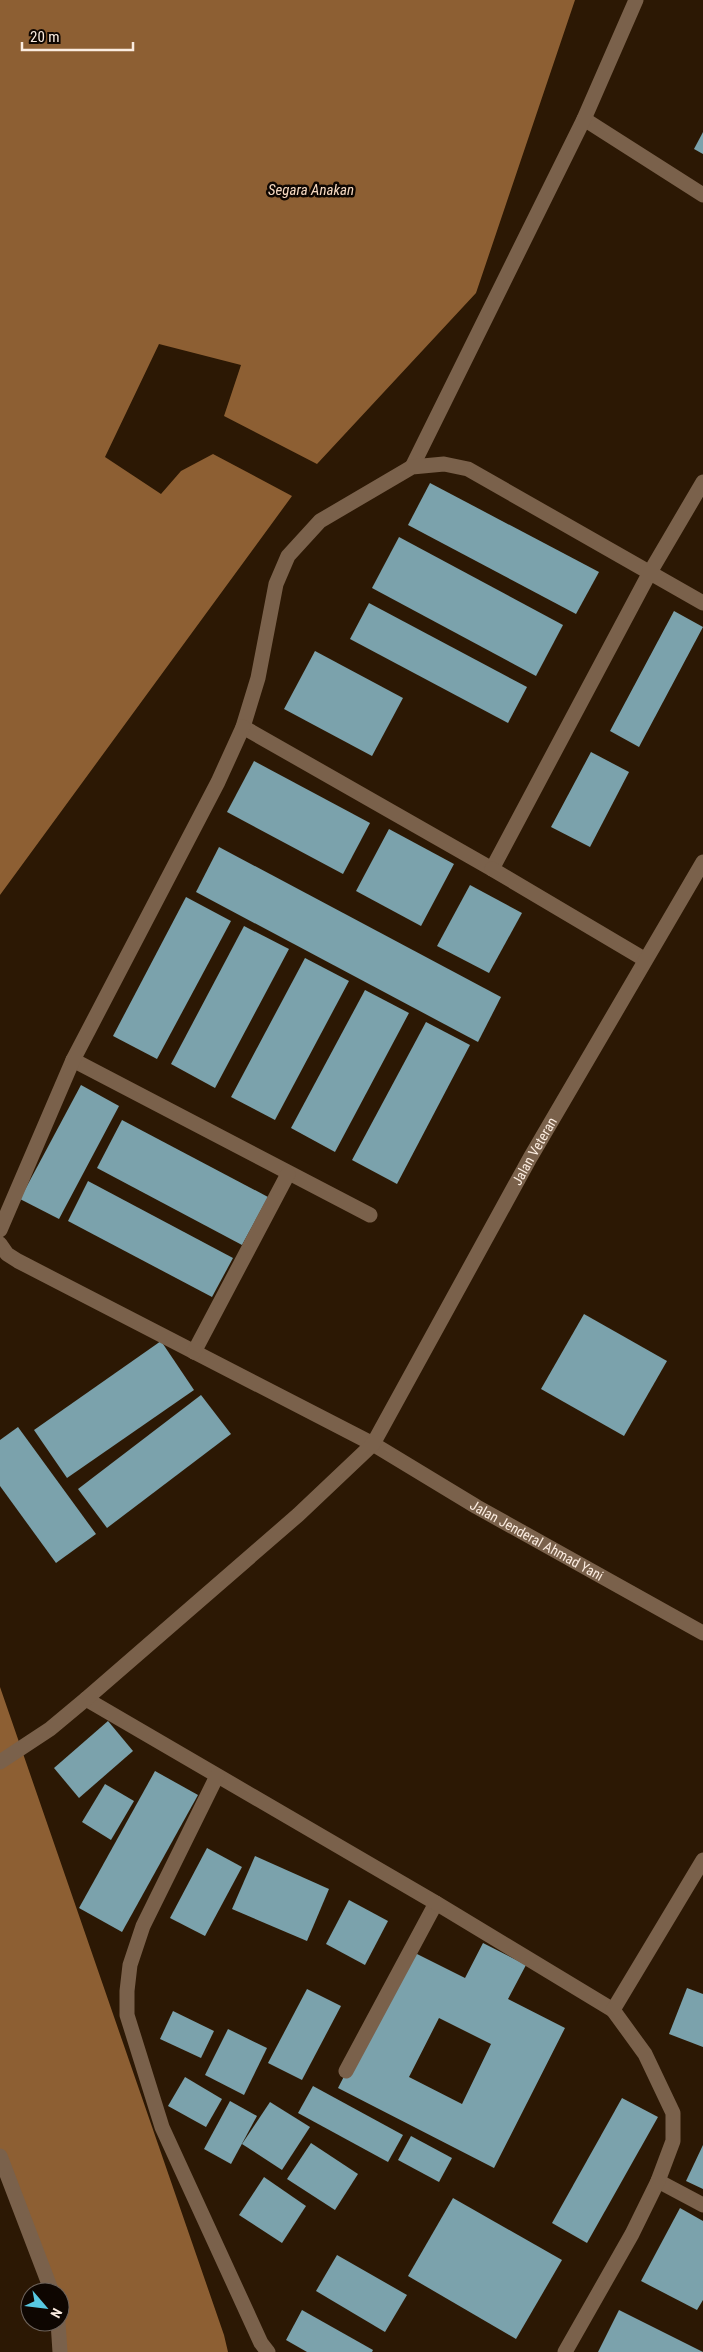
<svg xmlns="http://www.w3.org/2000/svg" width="703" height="2352" font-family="'Roboto Condensed',sans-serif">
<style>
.water{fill:#8d5f33}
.building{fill:#7ba2ac;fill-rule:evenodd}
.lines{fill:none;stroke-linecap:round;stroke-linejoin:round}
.lane{stroke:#7a614b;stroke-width:15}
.street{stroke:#7a614b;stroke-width:15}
.secondary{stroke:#7a614b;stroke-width:15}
.labels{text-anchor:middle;stroke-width:5;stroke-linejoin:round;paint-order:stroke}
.street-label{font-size:14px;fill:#fbece0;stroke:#0e0601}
.water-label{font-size:15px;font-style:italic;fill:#f6d9c1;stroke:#0e0601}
</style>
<rect width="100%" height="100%" fill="#2c1804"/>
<g class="water">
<path d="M0,0H575L476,293L317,464L224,416L241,365L159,344L105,457L161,494L181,471L213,454L292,496L0,895Z"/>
<path d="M0,1687L224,2335L228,2352H66L60,2319V2292H52L0,2169Z"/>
</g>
<g class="building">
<path d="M703,132V154L694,149Z"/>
<path d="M430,483L599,572L576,614L408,525Z"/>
<path d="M399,537L563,625L536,676L372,588Z"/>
<path d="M369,603L527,687L508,723L350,639Z"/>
<path d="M674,611L703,627L639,747L610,731Z"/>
<path d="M315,651L403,698L372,756L284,709Z"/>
<path d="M591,752L629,772L590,847L551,827Z"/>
<path d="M254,761L370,823L343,874L227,812Z"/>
<path d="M389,829L454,864L421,926L356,891Z"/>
<path d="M219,847L501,997L478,1042L196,892Z"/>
<path d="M470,885L522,913L489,973L437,946Z"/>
<path d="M186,897L231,921L157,1059L113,1036Z"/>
<path d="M244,926L289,949L215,1088L171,1064Z"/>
<path d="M305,958L349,981L275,1120L231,1097Z"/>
<path d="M365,990L409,1013L335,1152L291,1128Z"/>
<path d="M426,1022L470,1045L397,1184L352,1160Z"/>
<path d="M81,1085L119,1106L59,1219L20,1199Z"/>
<path d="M122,1120L268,1197L242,1245L97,1168Z"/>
<path d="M88,1181L233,1258L212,1297L68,1221Z"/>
<path d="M584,1314L667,1361L624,1436L541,1389Z"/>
<path d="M161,1341L194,1390L67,1478L34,1430Z"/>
<path d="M201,1395L231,1434L107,1528L78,1489Z"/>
<path d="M18,1427L96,1534L56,1563L0,1486V1440Z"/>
<path d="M108,1721L133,1751L79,1798L54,1768Z"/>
<path d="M155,1771L198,1795L122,1932L79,1908Z"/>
<path d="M105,1784L134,1801L111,1840L82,1822Z"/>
<path d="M207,1848L242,1867L205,1936L170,1918Z"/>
<path d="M255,1856L329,1889L307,1941L232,1909Z"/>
<path d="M349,1900L388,1921L365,1965L326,1944Z"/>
<path d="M483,1943L526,1965L508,1999L565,2028L494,2168L338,2088L409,1950L465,1978ZM439,2018L491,2044L462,2104L409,2077Z"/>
<path d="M687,1988L703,1994V2047L669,2034Z"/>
<path d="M307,1989L341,2006L302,2080L268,2063Z"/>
<path d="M173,2011L214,2031L201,2058L160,2039Z"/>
<path d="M228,2029L267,2048L244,2095L205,2075Z"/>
<path d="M185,2077L222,2099L206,2127L168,2106Z"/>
<path d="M313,2086L403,2135L388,2162L298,2113Z"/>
<path d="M622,2098L658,2117L587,2243L552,2223Z"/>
<path d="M230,2101L257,2116L231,2164L204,2149Z"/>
<path d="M270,2102L310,2127L282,2170L242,2144Z"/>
<path d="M411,2136L452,2158L439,2182L398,2160Z"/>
<path d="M311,2143L358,2174L335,2210L287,2179Z"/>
<path d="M703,2145V2189L686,2181Z"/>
<path d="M264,2177L306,2206L282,2243L239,2215Z"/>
<path d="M453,2198L562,2260L516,2339L408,2276Z"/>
<path d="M680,2208L703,2221V2300L697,2310L641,2281Z"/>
<path d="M337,2255L407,2295L385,2332L316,2291Z"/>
<path d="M302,2310L373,2350L372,2352H307L286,2340Z"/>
<path d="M619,2310L703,2352H598Z"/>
</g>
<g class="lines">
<g class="lane">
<path d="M584,119L703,195"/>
<path d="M412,467L584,119L636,0"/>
<path d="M703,482L649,574L492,869L243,727L258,678L276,584L288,556L320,521L412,467L444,464L468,469L703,603"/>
<path d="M492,869L644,959"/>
<path d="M73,1060L370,1215"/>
<path d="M0,1230L73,1060L218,782L243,727"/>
<path d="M0,1244L7,1254L18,1261L373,1444"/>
<path d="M194,1352L288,1174"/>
<path d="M346,2071L436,1903"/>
</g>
<g class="street">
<path d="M86,1699L436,1903L613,2010"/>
<path d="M217,1776L143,1926L130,1965L127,1991V2015L162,2127L261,2343L268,2352"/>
<path d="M0,2156L52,2292"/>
<path d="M658,2181L703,2205"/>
<path d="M58,2322L60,2352"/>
<path d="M565,2352L632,2234L658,2181L673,2141V2113L645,2054L613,2010L703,1860"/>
</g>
<g class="secondary">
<path id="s1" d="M373,1444L477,1507L703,1633"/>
<path id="s2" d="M0,1762L50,1729L86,1699L298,1515L373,1444L530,1158L703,862"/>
</g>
</g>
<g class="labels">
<g class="street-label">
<text dy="5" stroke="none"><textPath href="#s2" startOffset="825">Jalan Veteran</textPath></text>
<text dy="5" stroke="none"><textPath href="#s1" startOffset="190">Jalan Jenderal Ahmad Yani</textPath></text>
</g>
<g class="water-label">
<text x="311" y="195">Segara Anakan</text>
</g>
</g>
<g transform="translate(45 2307) rotate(118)"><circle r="24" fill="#0e0601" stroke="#6d625a"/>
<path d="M0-4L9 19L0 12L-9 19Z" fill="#57c9e2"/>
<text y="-8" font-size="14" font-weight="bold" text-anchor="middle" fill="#fbece0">N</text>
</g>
<path d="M22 42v8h111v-8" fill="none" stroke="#fbece0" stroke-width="2.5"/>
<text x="30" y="42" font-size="15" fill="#fbece0" stroke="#0e0601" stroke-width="4" paint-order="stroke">20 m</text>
</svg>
